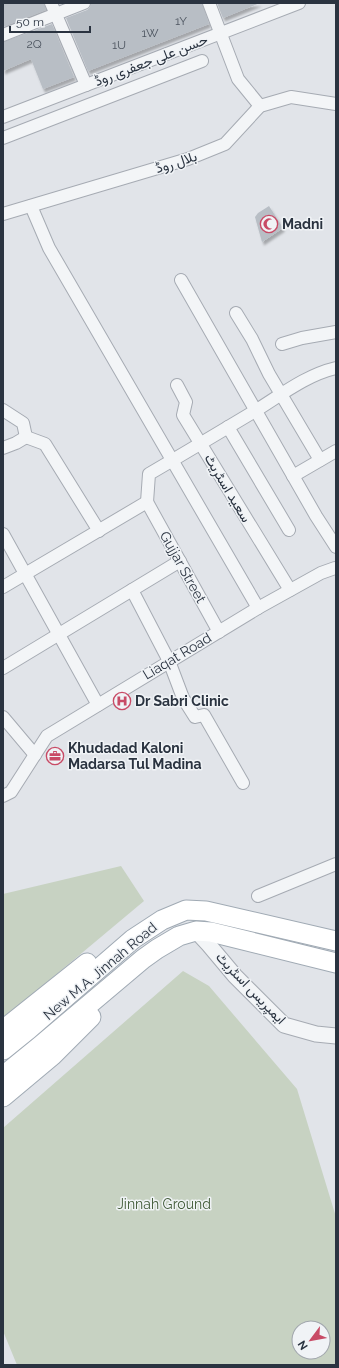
<svg xmlns="http://www.w3.org/2000/svg" width="339" height="1368" font-family="Raleway,Vazirmatn,sans-serif">
<style>
.green{fill:#c7d2c2;fill-rule:evenodd}
.building{fill:#b8bec5;filter:url(#shadow)}
.lines{fill:none;stroke-linecap:round;stroke-linejoin:round}
.minor-casing{stroke:#a6abb3;stroke-width:14}
.tertiary-casing{stroke:#a6abb3;stroke-width:17}
.primary-casing{stroke:#a0aab4;stroke-width:21}
.minor{stroke:#f3f5f7;stroke-width:12}
.tertiary{stroke:#f3f5f7;stroke-width:15}
.primary{stroke:#fff;stroke-width:19}
.labels{text-anchor:middle;stroke-width:3;stroke-linejoin:round;paint-order:stroke}
.number-label{font-size:12px;fill:#4e5661}
.street-label{font-size:14px;fill:#2a3340;stroke:#f0f3f6}
.poi-label{font-size:14px;font-weight:bold;fill:#2a3340;stroke:#f0f3f6;text-anchor:start}
.park-label{font-size:14px;fill:#415b38;stroke:#f0f3f6}
</style>
<defs>
<filter id="shadow"><feDropShadow dx="2" dy="3.5" stdDeviation="1" flood-color="#0004"/></filter>
</defs>
<rect width="100%" height="100%" fill="#e1e4e9"/>
<g class="green">
<path d="M121,866L144,901L3,1019V894Z"/>
<path d="M183,971L209,986L297,1089L336,1217V1365H17L3,1331V1128ZM299,1328H323V1352H299Z"/>
</g>
<g class="building">
<path d="M3,3H44L46,10L3,27Z"/>
<path d="M91,3H202L209,24L88,71L66,18L87,10L90,7Z"/>
<path d="M217,3H260L223,18Z"/>
<path d="M52,24L74,77L43,89L31,59L3,71V42Z"/>
<path d="M269,206L283,228L262,242L255,217L258,213Z"/>
</g>
<g class="lines">
<defs>
<g id="minor">
<path d="M51,3L86,85"/>
<path d="M209,3L238,79L260,106"/>
<path d="M3,35L84,3"/>
<path d="M3,117L299,3"/>
<path d="M3,138L202,61"/>
<path d="M31,206L49,248L258,608"/>
<path d="M3,214L188,159L225,144L260,106L291,97L336,104"/>
<path d="M181,280L316,516L336,547"/>
<path d="M236,313L252,339L269,374L320,460"/>
<path d="M282,344L302,338L336,332"/>
<path d="M177,385L186,402L183,415L290,590"/>
<path d="M3,410L23,423L26,437"/>
<path d="M228,427L289,530"/>
<path d="M26,437L45,444L99,531"/>
<path d="M3,448L16,443L26,437"/>
<path d="M293,476L336,451"/>
<path d="M147,502L149,474C185,453 220,432 255,411C281,395 306,375 336,368"/>
<path d="M147,502L219,632"/>
<path d="M3,534L98,705"/>
<path d="M3,587L147,502"/>
<path d="M132,590L169,661L183,698L195,717L204,715L243,783"/>
<path d="M3,668L180,561"/>
<path d="M3,717L35,755"/>
<path d="M3,796L11,792L47,736L258,608L321,573L335,568"/>
<path d="M258,896L336,864"/>
</g>
<path id="tertiary" d="M196,931L209,945L235,976L284,1025L316,1034L336,1036"/>
<g id="primary">
<path d="M3,1030L87,963"/>
<path d="M3,1050L29,1029L133,939L162,920L186,910L206,911L336,941"/>
<path d="M3,1076L41,1045L143,959L157,949L179,936L196,931L211,932L336,963"/>
<path d="M3,1097L52,1056L91,1017"/>
</g>
</defs>
<use href="#minor" class="minor-casing"/>
<use href="#tertiary" class="tertiary-casing"/>
<use href="#primary" class="primary-casing"/>
<use href="#minor" class="minor"/>
<use href="#tertiary" class="tertiary"/>
<use href="#primary" class="primary"/>
</g>
<defs>
<symbol id="mosque-ring" viewBox="-11 -11 22 22"><circle r="9.5" fill="#f0f3f6" stroke="#c84b66" stroke-width="1.5"/><path d="M3.5-4.9A6 6 0 1 0 3.5 4.9A5 5 0 1 1 3.5-4.9Z" fill="#c84b66"/></symbol>
<symbol id="hospital-ring" viewBox="-11 -11 22 22"><circle r="9.5" fill="#f0f3f6" stroke="#c84b66" stroke-width="1.5"/><path d="M-5-5h3v3.5h4V-5h3V5h-3V1.5h-4V5h-3Z" fill="#c84b66"/></symbol>
<symbol id="office-ring" viewBox="-11 -11 22 22"><circle r="9.5" fill="#f0f3f6" stroke="#c84b66" stroke-width="1.5"/><path d="M-6-3h4V-5.5h4V-3h4V5H-6ZM-1-4.5V-3h2v-1.5ZM-6 0V1H6V0Z" fill="#c84b66"/></symbol>
</defs>
<g fill-rule="evenodd">
<use href="#mosque-ring" x="259" y="214" width="20" height="20"/>
<use href="#hospital-ring" x="112" y="691" width="20" height="20"/>
<use href="#office-ring" x="45" y="746" width="20" height="20"/>
</g>
<g class="labels">
<g class="number-label">
<text x="181" y="25">1Y</text>
<text x="150" y="37">1W</text>
<text x="34" y="48">2Q</text>
<text x="119" y="49">1U</text>
</g>
<g class="street-label">
<text transform="translate(151 60) rotate(-21)" y="5">حسن علی جعفری روڈ</text>
<text transform="translate(176 162) rotate(-18)" y="5">بلال روڈ</text>
<text transform="translate(228 488) rotate(59)" y="5">سعید اسٹریٹ</text>
<text transform="translate(183 567) rotate(61)" y="5">Gujjar Street</text>
<text transform="translate(177 656) rotate(-31)" y="5">Liaqat Road</text>
<text transform="translate(100 971) rotate(-40)" y="5">New M.A. Jinnah Road</text>
<text transform="translate(251 988) rotate(46)" y="5">ایمپریس اسٹریٹ</text>
</g>
<g class="poi-label">
<text x="282" y="229">Madni</text>
<text x="135" y="706">Dr Sabri Clinic</text>
<text x="68" y="753">Khudadad Kaloni<tspan x="68" dy="16">Madarsa Tul Madina</tspan></text>
</g>
<g class="park-label">
<text x="164" y="1209">Jinnah Ground</text>
</g>
</g>
<rect width="339" height="1368" fill="none" stroke="#2a3340" stroke-width="8"/>
<g transform="translate(311 1340) rotate(238)"><circle r="19" fill="#f0f3f6" stroke="#a1a6ad"/>
<path d="M0-3L7 15L0 10L-7 15Z" fill="#c84b66"/>
<text y="-6" font-size="11" font-weight="bold" text-anchor="middle" fill="#2a3340">N</text>
</g>
<path d="M10 26v6h80v-6" fill="none" stroke="#2a3340" stroke-width="2"/>
<text x="16" y="26" font-size="12" fill="#2a3340" stroke="#f0f3f6" stroke-width="3" paint-order="stroke">50 m</text>
</svg>
